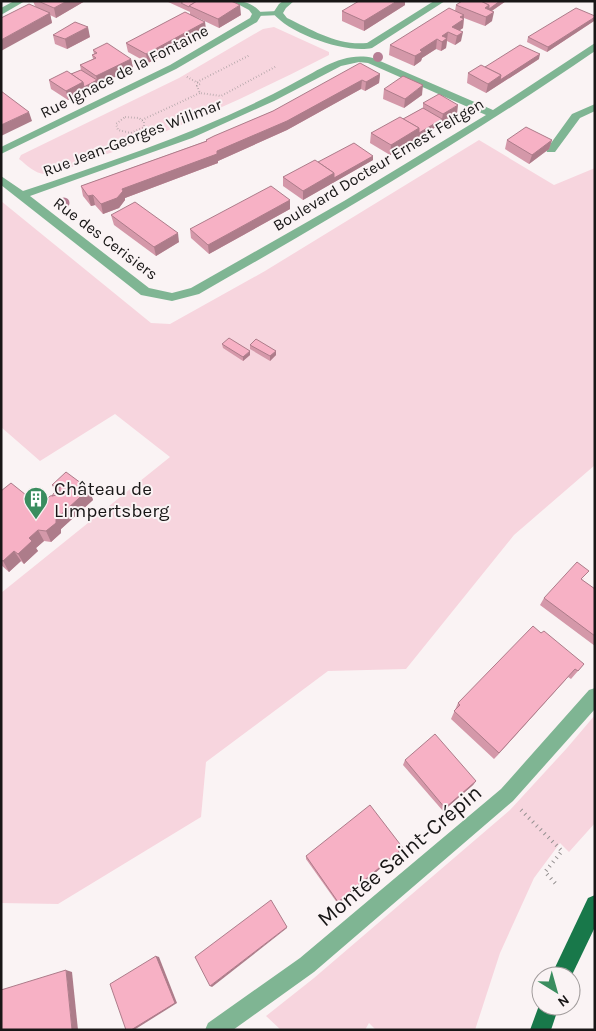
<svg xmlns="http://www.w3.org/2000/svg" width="596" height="1031" font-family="Karla,sans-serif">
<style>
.green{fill:#f7d5de}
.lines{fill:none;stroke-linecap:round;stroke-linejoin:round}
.path-far1{stroke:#959191;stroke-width:2;stroke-dasharray:0.5 2.5;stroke-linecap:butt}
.path{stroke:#959191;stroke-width:4;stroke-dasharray:1 4.5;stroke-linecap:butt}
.lane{fill:#7fb593;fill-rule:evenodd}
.street{fill:#7fb593;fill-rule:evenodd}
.primary{fill:#18784a;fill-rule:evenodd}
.tree{fill:#b77e94}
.wall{fill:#d498a9}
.shaded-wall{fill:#ad7c8a}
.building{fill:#f7b1c5;stroke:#ad7c8a}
.labels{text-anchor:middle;stroke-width:4;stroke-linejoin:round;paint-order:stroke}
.far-street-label{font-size:16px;fill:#181616;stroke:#faf3f4}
.poi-label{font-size:19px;fill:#181616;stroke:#faf3f4;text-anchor:start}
.near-street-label{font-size:22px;fill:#181616;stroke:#faf3f4}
</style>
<rect width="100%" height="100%" fill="#faf3f4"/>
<g class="green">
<path d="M274,27L329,52V55C257,92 186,125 110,153C95,158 59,173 45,174C35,174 27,165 19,159L21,155L179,78L263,29Z"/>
<path d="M479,140L554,185L595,168V465L514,535L406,669L328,671L206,762L201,817L58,904L1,903V593L170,457L115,414L40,461L1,427V201L151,323L170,324L265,271Z"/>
<path d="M595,715V823L569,852L560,843L534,878L500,953L475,1030H376L369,1023L365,1030H281L266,1016L314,978L510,810L567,748Z"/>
</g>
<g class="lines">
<g class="path-far1">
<path d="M187,77L200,84L197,86L200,93L221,96L275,67"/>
<path d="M197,82L250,55"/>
<path d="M125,117L139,118L144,122V127L131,133L118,130L116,124Z"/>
<path d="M142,120L200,93"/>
</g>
<path class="path" d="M521,810L562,851L545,872L556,884"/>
<path class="lane" d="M278,11L282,13L281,15L257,16L253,14L257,12Z"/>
<g class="street">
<path d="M14,1H25L1,15V8Z"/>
<path d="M232,1C245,1 253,3 262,14L257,22L176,69L1,154V147L170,65L250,18L252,14L249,10Z"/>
<path d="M283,1H294L286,8L283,13L287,18C312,30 338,46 367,43L434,1H445L372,48C347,54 289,34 273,13L279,4Z"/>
<path d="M595,43V51C467,139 334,217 199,294L172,301L141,295L1,185V176L23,191C115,160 207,130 292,84C318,71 343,51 373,58L493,110ZM359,62L368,63L486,115L344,201L191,288L172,293L149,288L30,196L192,138L274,101L341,66Z"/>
<path d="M595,104V111L580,118L555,152H547L546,150L572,114Z"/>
<path d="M595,688V709L513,801L314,972L233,1030H205L208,1023L300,958L501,789L589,690Z"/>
</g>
<g class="primary">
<path d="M595,895V927L571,977L551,976L588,898Z"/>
<path d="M541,1000V1006H559L551,1030H530Z"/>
</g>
</g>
<g class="tree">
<circle cx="378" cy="57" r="5"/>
<circle cx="64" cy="203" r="5.5"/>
</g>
<g class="wall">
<path d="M33,1H85L56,18L50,15L52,23L35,6Z"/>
<path d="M166,1H231L241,15L219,28L194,16L205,22L206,32L148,63L128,52L126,43L190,15V12Z"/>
<path d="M462,1H506L492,11V21L485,26L464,18L463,28L460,30L461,41L455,45L447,41L446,48L441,51L436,49L422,58L421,61L414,66L389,55L390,45L455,11L456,5Z"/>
<path d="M405,5L364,31L342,21V11Z"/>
<path d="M595,16L594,21L547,52L527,42L528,37Z"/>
<path d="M53,35L90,37L67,49L55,44Z"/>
<path d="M93,50L131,59L133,68L68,100L51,89L49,80L71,74L81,70L80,65L93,59L92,55L94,54Z"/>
<path d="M539,59L486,93L467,83L468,73L485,67Z"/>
<path d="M380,74L379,83L365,91L361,89L287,130L218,161V163L125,198V200L119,208L103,214L95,205L91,206L83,196L81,186L206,141V140L273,111Z"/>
<path d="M384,89L422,95L404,108L383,99Z"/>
<path d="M423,103L457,114L390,155L370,143L371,133L403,119L423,108Z"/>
<path d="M507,140H552L549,149L529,164L505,149Z"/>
<path d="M373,156V160L303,200L283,186V177L318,162Z"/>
<path d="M290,200V209L209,254L191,238L190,229Z"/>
<path d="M111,215L179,242L156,256L114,225Z"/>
<path d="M222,344L250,355L243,361L223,348Z"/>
<path d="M250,345L276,351V355L270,361L250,349Z"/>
<path d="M52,485L89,489L93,500L61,529V533L51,542L44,541L36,548L38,551L24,564L21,561L9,572L1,565V491L26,495L47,499L56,493Z"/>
<path d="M585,578L582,580L595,589V646L540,605L544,598Z"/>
<path d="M541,633L584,664L571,679L568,677L494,759L451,719L458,703Z"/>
<path d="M405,760L476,781L473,785L443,811L403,765Z"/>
<path d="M403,848L401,851L338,904L306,859V856Z"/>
</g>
<g class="shaded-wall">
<path d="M67,1H85L56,18L54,8Z"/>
<path d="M397,1H405V5L364,31V21Z"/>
<path d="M500,1H506L484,16L485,8L489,5Z"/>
<path d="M240,5L241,15L219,28L218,19Z"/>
<path d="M494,12L492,21L485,26L486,17Z"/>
<path d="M50,13L52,23L1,51V40Z"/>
<path d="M464,15L463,28L454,34L452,27L460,17Z"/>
<path d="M595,17L594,21L547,52L548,47Z"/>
<path d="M205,22L206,32L148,63L146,54Z"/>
<path d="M88,27L90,37L67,49L65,39Z"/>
<path d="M448,32L446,48L441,51L442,42V36Z"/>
<path d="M463,32L461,41L455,45L457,36Z"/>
<path d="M437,39L436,49L422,58L421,61L414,66L415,56L420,50Z"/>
<path d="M540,54L539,59L486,93L488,84L501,75Z"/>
<path d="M131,59L133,68L68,100L66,91L83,82L97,80L96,76Z"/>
<path d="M380,74L379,83L365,91L366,82Z"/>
<path d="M362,80L361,89L287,130L218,161V163L125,198V200L119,208L103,214L101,204L122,189L217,151Z"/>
<path d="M423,85L422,95L404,108L405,99Z"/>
<path d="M458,105L457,114L390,155L391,145L419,128L442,119L443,114Z"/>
<path d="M29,112L32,121L1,136V125Z"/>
<path d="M552,140L549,149L529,164L532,155Z"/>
<path d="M373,156V160L303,200V191L334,173Z"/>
<path d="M93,195L95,205L91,206L88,196Z"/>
<path d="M290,200V209L209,254L208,245Z"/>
<path d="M178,233L179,242L156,256L154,247Z"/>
<path d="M250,351V355L243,361V357Z"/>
<path d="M276,351V355L270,361V356Z"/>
<path d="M89,489L93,500L61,529V533L51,542L46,531L56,519Z"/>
<path d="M38,530L44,541L36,548L38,551L24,564L18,554L29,538Z"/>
<path d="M14,551L21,561L9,572L3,561Z"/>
<path d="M575,669L568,677L494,759L499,753Z"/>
<path d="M476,781L473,785L443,811L445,808Z"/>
<path d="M403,848L401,851L338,904V902Z"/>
<path d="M287,927V928L212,987L210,986Z"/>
<path d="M156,956L159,957L177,1003L134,1030H131Z"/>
<path d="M66,970L72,972L78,1030H72Z"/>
</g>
<g class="building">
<path d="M38,1H67L54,8Z"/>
<path d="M184,1H197L189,6V7L181,3Z"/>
<path d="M197,1H231L240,5L218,19L189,6Z"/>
<path d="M359,1H397L364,21L342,11Z"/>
<path d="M462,1H481L489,5L485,8L494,12L486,17L456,5Z"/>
<path d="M481,1H500L489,9V5Z"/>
<path d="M29,4L50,13L1,40V18Z"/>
<path d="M449,8L464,15L460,17L464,19L452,27L463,32L457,36L448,32L442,36L447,38L442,42L437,39L420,50L422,52L415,56L390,45Z"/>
<path d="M576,8L595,16V17L548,47L528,37Z"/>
<path d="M185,12L205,22L146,54L126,43Z"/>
<path d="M75,22L88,27L65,39L53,35Z"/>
<path d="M107,43L131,59L96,76L80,65L96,58L92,55L97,53L93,50Z"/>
<path d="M520,45L540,54L500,80L501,75L485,67Z"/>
<path d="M360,63L380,74L366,82L362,80L287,121L217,151V154L122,189L123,191L117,198L101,204L93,195L88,196L81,186L207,141L206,140L214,136L273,111Z"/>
<path d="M481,65L501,75L488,84L468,73Z"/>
<path d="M81,70L97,80L84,87L83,82L71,74Z"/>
<path d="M67,71L83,82L66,91L49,80Z"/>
<path d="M403,76L423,85L405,99L384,89Z"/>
<path d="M1,91L29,112L1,125Z"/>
<path d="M439,94L458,105L443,114L423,103Z"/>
<path d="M423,108L442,119L419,133V128L403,119Z"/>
<path d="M400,117L419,128L391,145L371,133Z"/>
<path d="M526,127L552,140L532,155L507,140Z"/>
<path d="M354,143L373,156L334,178V173L318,162Z"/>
<path d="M315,160L334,173L303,191L283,177Z"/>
<path d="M271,186L290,200L208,245L190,229Z"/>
<path d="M135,202L178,233L154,247L111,215Z"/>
<path d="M229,338L250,351L243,357L222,344Z"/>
<path d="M256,339L276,351L270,356L250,345Z"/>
<path d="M66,472L89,489L56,519V523L46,531L38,530L29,538L32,541L18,554L14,551L3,561L1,560V491L11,483L26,495L29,492L36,491L47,499L50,496L57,495L60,493V487L52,485Z"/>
<path d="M54,493L59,494L57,495L52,496Z"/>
<path d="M577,562L589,571L581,579L595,589V636L544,598Z"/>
<path d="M533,626L541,633L544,631L584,664L578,671L575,669L499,753L454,711L460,705L458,703Z"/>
<path d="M435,734L476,781L445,808L405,760Z"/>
<path d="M370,805L403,848L338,902L306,856Z"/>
<path d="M271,900L287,927L210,986L195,957Z"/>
<path d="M156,956L175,1003L131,1030H126L110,984Z"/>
<path d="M66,970L72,1030H1V990Z"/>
</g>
<defs>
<symbol id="building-pin" viewBox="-11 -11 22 30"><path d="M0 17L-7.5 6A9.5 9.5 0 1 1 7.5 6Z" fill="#3a8d5f" stroke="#faf3f4"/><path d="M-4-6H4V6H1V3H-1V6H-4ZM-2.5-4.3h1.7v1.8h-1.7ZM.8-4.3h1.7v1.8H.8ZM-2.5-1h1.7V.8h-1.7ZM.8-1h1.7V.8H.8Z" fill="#fff"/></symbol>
</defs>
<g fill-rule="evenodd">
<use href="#building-pin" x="22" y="485" width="28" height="38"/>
</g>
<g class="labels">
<g class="far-street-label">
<text transform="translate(124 71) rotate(-27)" y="6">Rue Ignace de la Fontaine</text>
<text transform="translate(132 137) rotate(-21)" y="6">Rue Jean-Georges Willmar</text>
<text transform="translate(378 164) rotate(-31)" y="6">Boulevard Docteur Ernest Feltgen</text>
<text transform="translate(106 238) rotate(37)" y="6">Rue des Cerisiers</text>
</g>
<g class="poi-label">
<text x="54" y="495">Château de<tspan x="54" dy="22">Limpertsberg</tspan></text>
</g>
<g class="near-street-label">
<text transform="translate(399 855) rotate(-40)" y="8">Montée Saint-Crépin</text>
</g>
</g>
<rect width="596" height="1031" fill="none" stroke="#181616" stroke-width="5"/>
<g transform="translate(556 991) rotate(143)"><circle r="24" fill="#faf3f4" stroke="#a09b9b"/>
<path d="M0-4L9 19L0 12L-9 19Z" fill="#3a8d5f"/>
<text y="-8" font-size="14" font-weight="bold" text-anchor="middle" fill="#181616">N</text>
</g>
</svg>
